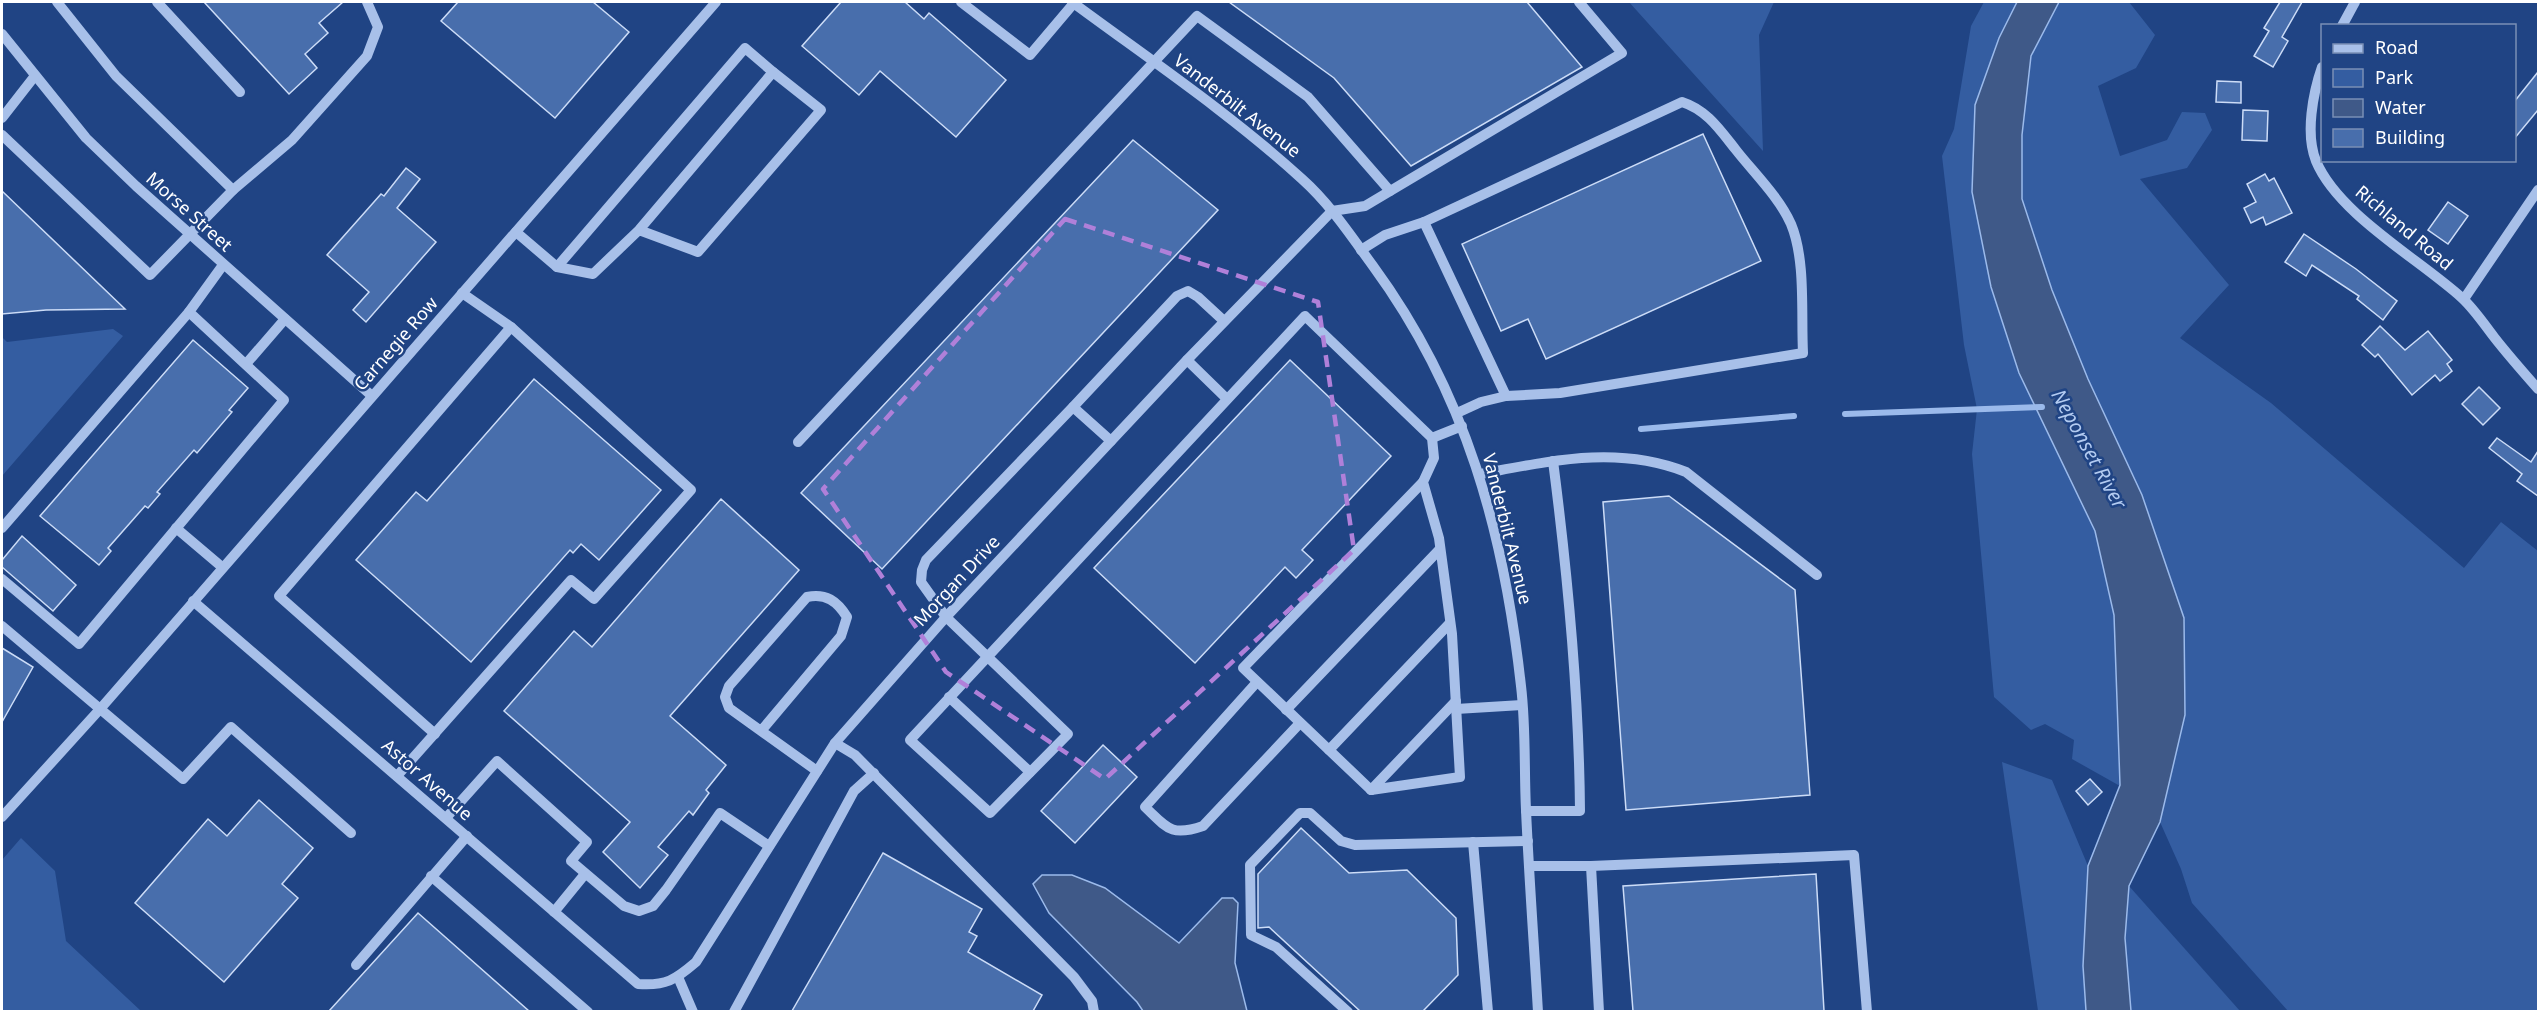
<svg xmlns="http://www.w3.org/2000/svg" width="2540" height="1013" font-family="'Noto Sans',sans-serif">
<style>
.green{fill:#345da1}
.water{fill:#3f5988;stroke:#9bbaeb;stroke-width:1.5}
.lines{fill:none;stroke-linecap:round;stroke-linejoin:round}
.stream{stroke:#9bbaeb;stroke-width:6}
.building{fill:#486eac;stroke:#ccdcf7;stroke-width:1.5}
.minor{stroke:#a8c0e9;stroke-width:10}
.marked{fill:none;stroke:#b080d9;stroke-width:4.5;stroke-dasharray:12 8;stroke-linejoin:round}
.labels{text-anchor:middle;stroke-width:5;stroke-linejoin:round;paint-order:stroke}
.street-label{font-size:18px;fill:#fff;stroke:#204484}
.water-label{font-size:20px;font-style:italic;fill:#b3cbf1;stroke:#204484}
</style>
<rect width="100%" height="100%" fill="#204484"/>
<g class="green">
<path d="M1629,2H1774L1759,35L1763,151Z"/>
<path d="M1984,2H2017L1999,38L1975,105L1972,192L1991,287L2019,373L2095,531L2114,615L2120,786L2072,759L2074,740L2045,724L2031,730L1994,697L1972,454L1977,409L1964,345L1942,156L1954,129L1971,26Z"/>
<path d="M2059,2H2129L2155,35L2136,68L2098,86L2120,156L2167,140L2182,112L2205,113L2212,130L2187,168L2140,179L2229,285L2180,338L2271,403L2464,568L2501,522L2538,551V1011H2288L2192,903L2181,869L2160,822L2185,715L2184,618L2142,495L2088,379L2052,290L2022,199V135L2031,56Z"/>
<path d="M113,329L123,336L2,476V337L7,342Z"/>
<path d="M2002,762L2052,780L2088,866L2083,966L2086,1011H2038Z"/>
<path d="M21,838L55,871L66,941L141,1011H2V860Z"/>
<path d="M2129,886L2240,1011H2131L2125,938Z"/>
</g>
<g class="water">
<path d="M2017,2H2059L2031,56L2022,135V199L2052,290L2088,379L2142,495L2184,618L2185,715L2160,822L2129,886L2125,938L2131,1011H2086L2083,966L2088,866L2120,785L2114,615L2095,531L2019,373L1991,287L1972,192L1975,105L1999,38Z"/>
<path d="M1042,875H1072L1105,888L1179,943L1222,898H1233L1238,903L1235,963L1247,1011H1143L1137,1002L1049,913L1033,884Z"/>
</g>
<g class="lines">
<g class="stream">
<path d="M1845,414L2042,407"/>
<path d="M1641,429L1794,416"/>
</g>
</g>
<g class="building">
<path d="M204,2H343L319,23L328,33L305,54L317,68L289,94Z"/>
<path d="M458,2H593L629,32L555,118L441,21Z"/>
<path d="M841,2H905L924,19L929,13L1006,80L956,137L880,71L859,95L802,46Z"/>
<path d="M1229,2H1527L1582,67L1411,166L1334,78Z"/>
<path d="M2280,2H2302L2282,37L2288,41L2273,67L2254,56L2269,31L2264,28Z"/>
<path d="M2538,72V110L2514,139V102Z"/>
<path d="M2217,81L2241,82V103L2216,102Z"/>
<path d="M2243,110L2268,111L2267,141L2242,140Z"/>
<path d="M1703,134L1761,261L1546,359L1528,319L1501,331L1462,244Z"/>
<path d="M1133,140L1218,210L882,569L801,493Z"/>
<path d="M406,168L420,179L397,208L436,242L366,322L353,310L369,292L327,255L381,194L384,196Z"/>
<path d="M2265,174L2269,181L2274,178L2292,213L2266,225L2263,217L2251,223L2244,208L2256,202L2247,184Z"/>
<path d="M2,191L125,309L46,310L2,314Z"/>
<path d="M2448,202L2468,216L2448,244L2428,230Z"/>
<path d="M2304,234L2356,269L2397,301L2383,320L2357,299L2359,296L2312,265L2306,276L2285,262Z"/>
<path d="M2380,326L2405,350L2428,331L2452,360L2447,364L2452,371L2440,381L2435,375L2412,395L2378,354L2375,357L2362,345Z"/>
<path d="M193,340L248,388L229,410L232,412L197,453L194,450L157,492L160,494L148,508L145,506L108,548L111,551L99,565L40,516Z"/>
<path d="M1290,360L1391,456L1302,550L1313,560L1296,578L1285,567L1195,663L1094,568Z"/>
<path d="M534,379L661,490L599,560L581,544L573,553L570,550L471,662L356,560L416,492L427,501Z"/>
<path d="M2479,387L2500,408L2483,425L2462,404Z"/>
<path d="M2497,438L2531,462L2538,451V496L2517,481L2522,474L2489,448Z"/>
<path d="M1669,496L1795,590L1810,795L1626,810L1603,502Z"/>
<path d="M721,499L799,570L670,716L726,765L706,790L709,793L693,815L689,811L658,847L668,855L640,888L603,852L630,822L504,711L574,631L592,647Z"/>
<path d="M22,536L76,585L53,611L2,567V560Z"/>
<path d="M2,648L33,667L2,722Z"/>
<path d="M1103,745L1137,777L1075,843L1041,811Z"/>
<path d="M2090,779L2102,792L2088,805L2076,791Z"/>
<path d="M259,800L313,848L282,884L298,898L224,982L135,903L208,819L227,836Z"/>
<path d="M1301,828L1349,873L1407,870L1456,918L1458,975L1423,1011H1360L1269,927L1258,928V874Z"/>
<path d="M883,853L982,909L969,932L977,936L968,952L1042,995L1033,1011H792Z"/>
<path d="M1816,874L1824,1011H1633L1623,886Z"/>
<path d="M418,913L529,1011H329Z"/>
</g>
<g class="lines">
<g class="minor">
<path d="M157,2L240,92"/>
<path d="M961,2L1030,55L1074,3"/>
<path d="M1072,2C1149,59 1231,114 1302,179C1330,204 1351,236 1373,266C1466,393 1504,532 1521,686C1526,727 1524,769 1526,810C1529,877 1534,944 1538,1012"/>
<path d="M2342,26L2355,2"/>
<path d="M2,34L86,138L136,186L372,396"/>
<path d="M2322,67C2313,93 2305,134 2316,161C2338,214 2419,259 2462,298C2474,309 2484,324 2494,337C2508,355 2523,372 2538,389"/>
<path d="M2,118L34,77"/>
<path d="M2,135L150,275L233,190L116,76L57,2"/>
<path d="M233,190L292,140L367,56L378,27L367,2"/>
<path d="M1424,222L1506,396"/>
<path d="M516,232L557,267L593,274L639,230L773,72L821,110L698,252L639,230"/>
<path d="M1361,250L1385,235L1424,222L1682,102C1707,110 1720,130 1736,150C1754,173 1779,197 1791,224C1806,260 1801,314 1803,353L1560,393L1506,396L1481,402L1457,413"/>
<path d="M557,267L745,48L773,72"/>
<path d="M2464,299L2538,190"/>
<path d="M1187,360L1227,399"/>
<path d="M246,364L285,319"/>
<path d="M1073,407L926,560L922,570L921,582L946,617L1068,734L990,813L910,740C1041,598 1173,457 1305,316L1432,438L1434,458L1423,482L1439,538L1452,634L1460,777L1371,790"/>
<path d="M1432,438L1462,426"/>
<path d="M1111,441L1073,407L1177,296L1188,291L1198,297L1224,321"/>
<path d="M798,442L1197,16L1308,97L1390,191"/>
<path d="M1480,474C1551,461 1617,445 1686,472L1817,575"/>
<path d="M2,528L189,312"/>
<path d="M176,528L222,567"/>
<path d="M2,579L79,644L284,400L189,312L223,265"/>
<path d="M193,601L638,984C666,986 675,980 696,962L835,743L946,617L1187,360L1332,211L1365,206L1622,53L1579,2"/>
<path d="M2,626L183,779L231,727L351,833"/>
<path d="M1257,682L1145,807C1167,828 1171,837 1203,826L1300,723"/>
<path d="M949,697L1030,772"/>
<path d="M1456,709L1522,705"/>
<path d="M1286,710L1440,549"/>
<path d="M761,731L841,636L847,617C837,601 826,593 807,597L729,686L725,697L729,708L817,771"/>
<path d="M435,734L279,596L511,327"/>
<path d="M835,743L855,755L1074,977L1092,1001L1094,1012"/>
<path d="M1329,750L1450,623"/>
<path d="M397,776L571,580L594,599L691,490L511,327L462,293"/>
<path d="M1371,790L1243,668L1423,482"/>
<path d="M1371,790L1456,701"/>
<path d="M1526,811H1580C1579,694 1568,577 1553,461"/>
<path d="M2,817L101,708L716,2"/>
<path d="M446,818L497,761L587,842L571,861L624,906L639,911L653,906L666,890L720,813L769,846"/>
<path d="M1473,842L1488,1012"/>
<path d="M1530,866H1591L1854,855L1867,1012"/>
<path d="M1591,866L1599,1012"/>
<path d="M431,876L588,1012"/>
<path d="M554,912L585,874"/>
<path d="M356,965L467,836"/>
<path d="M678,977L693,1012"/>
<path d="M734,1012L854,791L874,773"/>
<path d="M1348,1012L1276,947L1251,935L1250,865L1300,813H1310L1341,841L1355,845L1528,841"/>
</g>
</g>
<path class="marked" d="M1065,219L1318,302L1354,550L1105,779L946,672L823,489Z"/>
<g class="labels">
<g class="street-label">
<text transform="translate(1237 106) rotate(38)" y="6">Vanderbilt Avenue</text>
<text transform="translate(189 212) rotate(42)" y="6">Morse Street</text>
<text transform="translate(2404 228) rotate(40)" y="6">Richland Road</text>
<text transform="translate(396 344) rotate(-49)" y="6">Carnegie Row</text>
<text transform="translate(1507 529) rotate(76)" y="6">Vanderbilt Avenue</text>
<text transform="translate(957 581) rotate(-47)" y="6">Morgan Drive</text>
<text transform="translate(427 780) rotate(41)" y="6">Astor Avenue</text>
</g>
<g class="water-label">
<text transform="translate(2089 449) rotate(61)" y="7">Neponset River</text>
</g>
</g>
<rect width="2540" height="1013" fill="none" stroke="#ffffff" stroke-width="6"/>
<rect x="2321" y="24" width="195" height="138" fill="#204484" stroke="#798fb5" stroke-width="1.5"/>
<rect x="2333" y="44" width="30" height="9" fill="#a8c0e9" stroke="#798fb5" stroke-width="1.5"/>
<text x="2375" y="54" font-size="18" fill="#ffffff">Road</text>
<rect x="2333" y="69" width="30" height="18" fill="#345da1" stroke="#798fb5" stroke-width="1.5"/>
<text x="2375" y="84" font-size="18" fill="#ffffff">Park</text>
<rect x="2333" y="99" width="30" height="18" fill="#3f5988" stroke="#798fb5" stroke-width="1.5"/>
<text x="2375" y="114" font-size="18" fill="#ffffff">Water</text>
<rect x="2333" y="129" width="30" height="18" fill="#486eac" stroke="#798fb5" stroke-width="1.5"/>
<text x="2375" y="144" font-size="18" fill="#ffffff">Building</text>
</svg>
